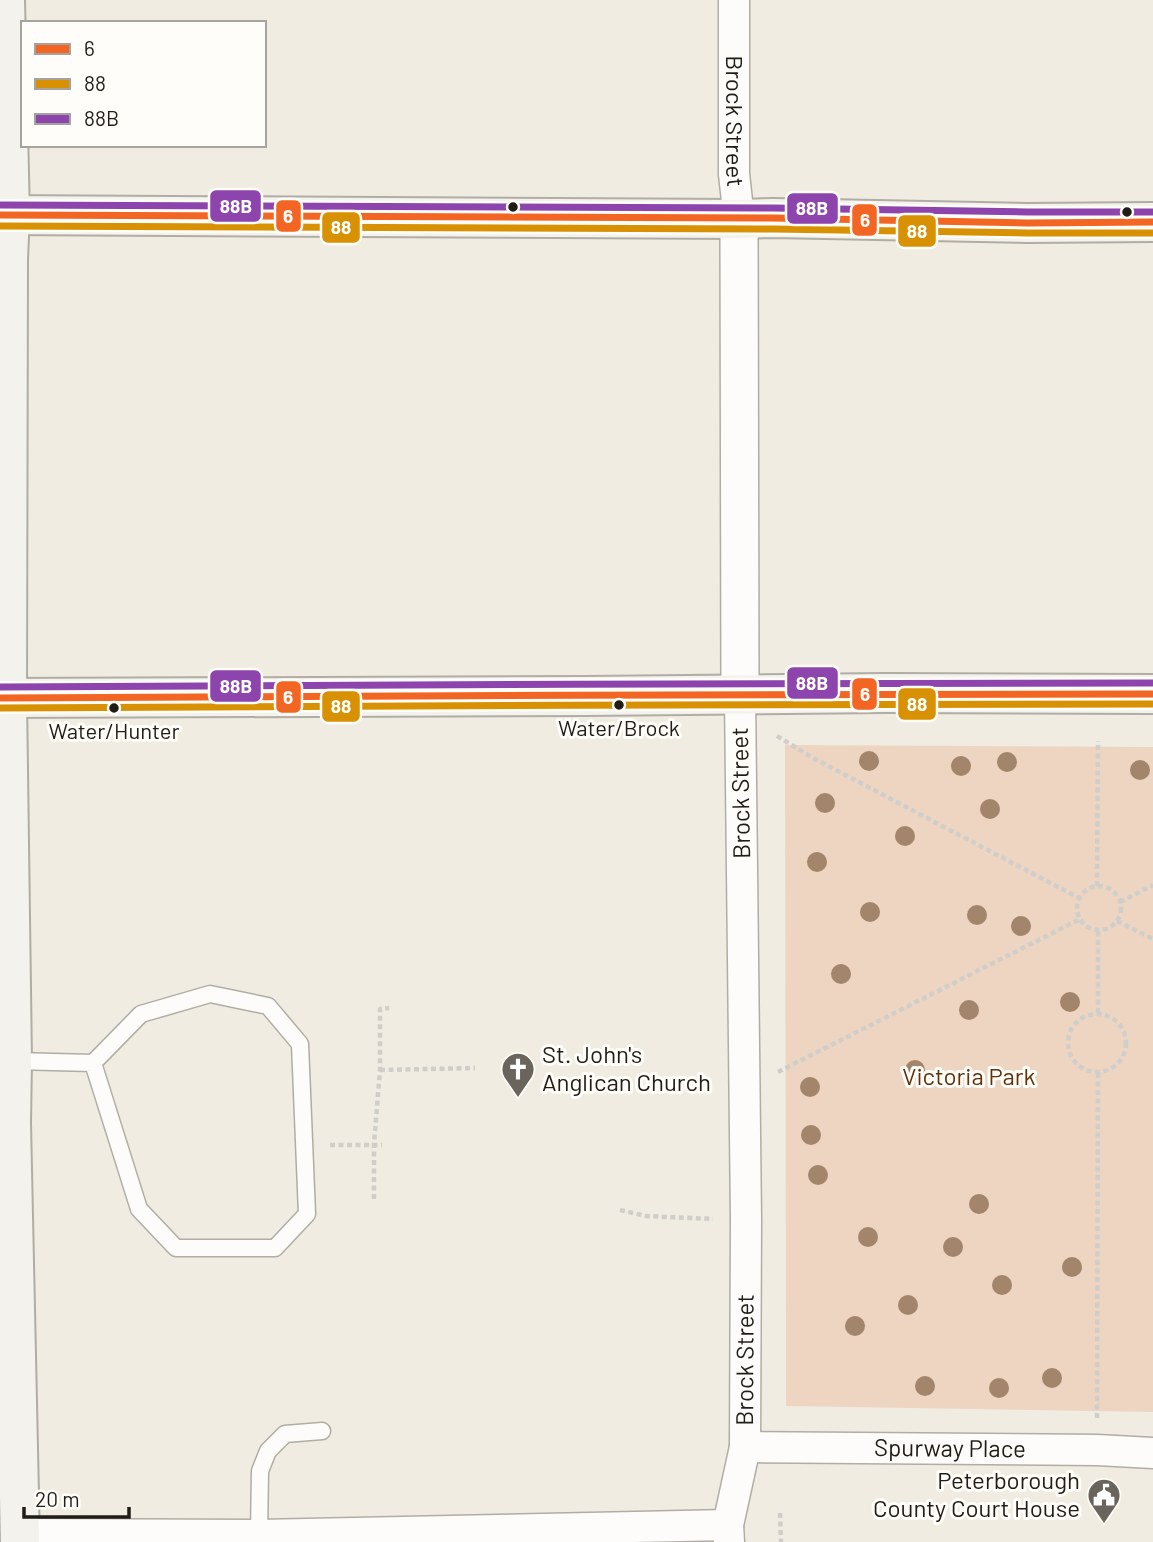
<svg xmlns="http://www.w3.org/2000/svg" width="1153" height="1542" font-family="Barlow,sans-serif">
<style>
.green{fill:#edd5c2}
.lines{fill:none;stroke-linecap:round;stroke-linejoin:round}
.service-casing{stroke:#b0ada4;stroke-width:19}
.minor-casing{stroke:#b0ada4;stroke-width:33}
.tertiary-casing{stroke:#b0ada4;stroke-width:40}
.secondary-casing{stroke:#b0ada4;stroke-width:42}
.path{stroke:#cfceca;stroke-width:4.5;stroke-dasharray:5 3.5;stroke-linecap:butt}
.service{stroke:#fdfcfa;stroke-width:16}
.minor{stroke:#fdfcfa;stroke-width:30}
.tertiary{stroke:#fdfcfa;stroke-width:37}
.secondary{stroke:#f3f2ec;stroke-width:38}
.bus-1-casing{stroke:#fefdf9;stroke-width:12}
.bus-2-casing{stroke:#fefdf9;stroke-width:12}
.bus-3-casing{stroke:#fefdf9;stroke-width:12}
.bus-1{stroke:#f26522;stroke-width:7}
.bus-2{stroke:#d79103;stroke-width:7}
.bus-3{stroke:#8e44ad;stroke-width:7}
.tree{fill:#a2856a}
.bus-dot{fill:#201d16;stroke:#fefdf9;stroke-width:2.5}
.labels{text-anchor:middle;stroke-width:6;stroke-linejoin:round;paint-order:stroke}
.bus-label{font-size:22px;fill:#201d16;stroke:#fefdf9}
.street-label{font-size:24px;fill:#201d16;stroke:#fefdf9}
.poi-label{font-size:24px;fill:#201d16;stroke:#fefdf9;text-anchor:start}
.park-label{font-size:24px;fill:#633108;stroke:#fefdf9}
.line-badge{stroke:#fefdf9;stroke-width:2.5}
.badge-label{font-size:19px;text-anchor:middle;font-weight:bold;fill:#fff}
</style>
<rect width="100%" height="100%" fill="#f0ece1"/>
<path class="green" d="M785,745L1153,747V1412L786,1406Z"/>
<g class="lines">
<defs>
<g id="service">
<path d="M13,1061L93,1063L141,1014L210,994L268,1006L300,1044L307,1214L275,1248H176L139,1209L93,1063"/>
<path d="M259,1535L260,1471L268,1451L285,1434L322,1431"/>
</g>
<g id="minor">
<path id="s1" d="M734,0V174L739,219"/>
<path id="s2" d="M745,1447L1097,1450L1153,1453"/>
<path d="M20,1534L259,1535L728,1525"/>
<path id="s3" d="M729,1542L728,1525L745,1447L746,1220L740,695"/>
</g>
<path id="tertiary" d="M739,219L740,695"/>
<g id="secondary">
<path d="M5,0L10,216L8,258L7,698L12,1061L11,1123L20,1542"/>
<path d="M0,215L739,219L773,218L1027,223L1153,222"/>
<path d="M0,698L585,696L885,693L1153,694"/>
</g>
</defs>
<use href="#service" class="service-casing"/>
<use href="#minor" class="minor-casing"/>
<use href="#tertiary" class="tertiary-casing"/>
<use href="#secondary" class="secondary-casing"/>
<g class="path">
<path d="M777,736L813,758L1079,898"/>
<circle cx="1099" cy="908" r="22"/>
<path d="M1097,886L1098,741"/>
<path d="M1120,902L1153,885"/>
<path d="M1117,921L1153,939"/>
<path d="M1098,1013V930"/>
<circle cx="1097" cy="1043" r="29"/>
<path d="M380,1070L475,1068"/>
<path d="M778,1072L1080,919"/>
<path d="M330,1145H382"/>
<path d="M374,1199V1144L380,1070V1009L389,1008"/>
<path d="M620,1210L646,1216L713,1219"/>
<path d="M1097,1418L1098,1072"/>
<path d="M1098,1482L1099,1505"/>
<path d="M780,1513L781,1542"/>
</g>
<use href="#service" class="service"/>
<use href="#minor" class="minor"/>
<use href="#tertiary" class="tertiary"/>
<use href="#secondary" class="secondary"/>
<defs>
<g id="bus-1">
<path d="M0,215L773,218L1027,223L1153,222"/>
<path d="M0,698C384,697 769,693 1153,694"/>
</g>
<g id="bus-2">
<path d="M0,226L773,229L1027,233H1153"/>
<path d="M0,708C384,707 769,703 1153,704"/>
</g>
<g id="bus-3">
<path d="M0,205L773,208L1027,212H1153"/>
<path d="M0,687C384,686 769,682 1153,683"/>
</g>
</defs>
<use href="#bus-1" class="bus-1-casing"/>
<use href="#bus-2" class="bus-2-casing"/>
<use href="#bus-3" class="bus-3-casing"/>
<use href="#bus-1" class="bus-1"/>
<use href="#bus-2" class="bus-2"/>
<use href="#bus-3" class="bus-3"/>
</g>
<g class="tree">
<circle cx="869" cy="761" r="10"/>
<circle cx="1007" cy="762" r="10"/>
<circle cx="961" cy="766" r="10"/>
<circle cx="1140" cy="770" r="10"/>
<circle cx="825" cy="803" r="10"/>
<circle cx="990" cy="809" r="10"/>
<circle cx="905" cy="836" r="10"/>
<circle cx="817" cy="862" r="10"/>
<circle cx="870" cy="912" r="10"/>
<circle cx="977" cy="915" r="10"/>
<circle cx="1021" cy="926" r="10"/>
<circle cx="841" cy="974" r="10"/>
<circle cx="1070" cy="1002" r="10"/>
<circle cx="969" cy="1010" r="10"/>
<circle cx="915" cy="1070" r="10"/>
<circle cx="810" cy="1087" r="10"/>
<circle cx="811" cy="1135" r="10"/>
<circle cx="818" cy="1175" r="10"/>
<circle cx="979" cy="1204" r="10"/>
<circle cx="868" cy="1237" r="10"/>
<circle cx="953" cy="1247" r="10"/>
<circle cx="1072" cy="1267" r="10"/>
<circle cx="1002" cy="1285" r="10"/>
<circle cx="908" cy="1305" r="10"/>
<circle cx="855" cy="1326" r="10"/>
<circle cx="1052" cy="1378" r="10"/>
<circle cx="925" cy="1386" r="10"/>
<circle cx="999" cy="1388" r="10"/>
</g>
<defs>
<symbol id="church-pin" viewBox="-11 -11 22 30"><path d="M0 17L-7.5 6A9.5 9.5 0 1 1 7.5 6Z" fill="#69655d" stroke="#fefdf9"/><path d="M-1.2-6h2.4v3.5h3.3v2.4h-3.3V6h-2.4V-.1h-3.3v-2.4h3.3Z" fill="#fff"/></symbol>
<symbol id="civic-pin" viewBox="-11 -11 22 30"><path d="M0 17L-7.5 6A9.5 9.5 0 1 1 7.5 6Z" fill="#69655d" stroke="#fefdf9"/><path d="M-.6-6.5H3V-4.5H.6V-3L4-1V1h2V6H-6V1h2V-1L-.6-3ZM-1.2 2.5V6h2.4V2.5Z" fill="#fff"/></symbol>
</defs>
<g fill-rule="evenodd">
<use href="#church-pin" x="499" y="1050" width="38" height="52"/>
<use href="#civic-pin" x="1085" y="1476" width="38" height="52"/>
</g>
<g class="bus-dot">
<circle cx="513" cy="207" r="6"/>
<circle cx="1127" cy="212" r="6"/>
<circle cx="619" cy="705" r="6"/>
<circle cx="114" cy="708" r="6"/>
</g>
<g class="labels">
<g class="bus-label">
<text x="619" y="736">Water/Brock</text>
<text x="114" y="739">Water/Hunter</text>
</g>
<g class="street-label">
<text dy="8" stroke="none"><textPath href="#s1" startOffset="121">Brock Street</textPath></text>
<text transform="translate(741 793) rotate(-91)" y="8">Brock Street</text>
<text dy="8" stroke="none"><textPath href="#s3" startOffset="184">Brock Street</textPath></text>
<text dy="8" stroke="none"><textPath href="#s2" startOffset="205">Spurway Place</textPath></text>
</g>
<g class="poi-label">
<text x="542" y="1063">St. John's<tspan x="542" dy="28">Anglican Church</tspan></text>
<text x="1080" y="1489" text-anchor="end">Peterborough<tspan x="1080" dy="28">County Court House</tspan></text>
</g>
<g class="park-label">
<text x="969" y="1085">Victoria Park</text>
</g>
</g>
<g class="line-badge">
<rect x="209" y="189" width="53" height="34" rx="7" fill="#8e44ad"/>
<rect x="786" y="192" width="53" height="33" rx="7" fill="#8e44ad"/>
<rect x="275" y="199" width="27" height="34" rx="7" fill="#f26522"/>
<rect x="851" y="203" width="27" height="34" rx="7" fill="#f26522"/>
<rect x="321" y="211" width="40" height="33" rx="7" fill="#d79103"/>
<rect x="897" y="214" width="40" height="34" rx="7" fill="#d79103"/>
<rect x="786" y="666" width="53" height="34" rx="7" fill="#8e44ad"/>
<rect x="209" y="669" width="53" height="34" rx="7" fill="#8e44ad"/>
<rect x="851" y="677" width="27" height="34" rx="7" fill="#f26522"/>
<rect x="275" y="680" width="27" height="34" rx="7" fill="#f26522"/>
<rect x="897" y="687" width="40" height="34" rx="7" fill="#d79103"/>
<rect x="321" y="690" width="40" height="33" rx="7" fill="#d79103"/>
</g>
<g class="badge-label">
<text x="236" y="213">88B</text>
<text x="812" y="215">88B</text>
<text x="288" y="223">6</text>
<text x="865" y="227">6</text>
<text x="341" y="234">88</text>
<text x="917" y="238">88</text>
<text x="812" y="690">88B</text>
<text x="236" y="693">88B</text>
<text x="865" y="701">6</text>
<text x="288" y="704">6</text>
<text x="917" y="711">88</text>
<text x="341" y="713">88</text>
</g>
<rect x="21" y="21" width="245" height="126" fill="#fefdf9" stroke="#a5a39e" stroke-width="2"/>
<rect x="35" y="44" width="35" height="10" fill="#f26522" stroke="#a5a39e" stroke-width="2"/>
<text x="84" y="56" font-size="21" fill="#201d16">6</text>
<rect x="35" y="79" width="35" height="10" fill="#d79103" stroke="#a5a39e" stroke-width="2"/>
<text x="84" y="91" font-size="21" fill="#201d16">88</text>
<rect x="35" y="114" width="35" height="10" fill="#8e44ad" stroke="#a5a39e" stroke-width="2"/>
<text x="84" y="126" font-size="21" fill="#201d16">88B</text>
<path d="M24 1507v10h105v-10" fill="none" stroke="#201d16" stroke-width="3.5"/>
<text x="35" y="1507" font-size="21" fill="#201d16" stroke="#fefdf9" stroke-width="5" paint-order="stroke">20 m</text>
</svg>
